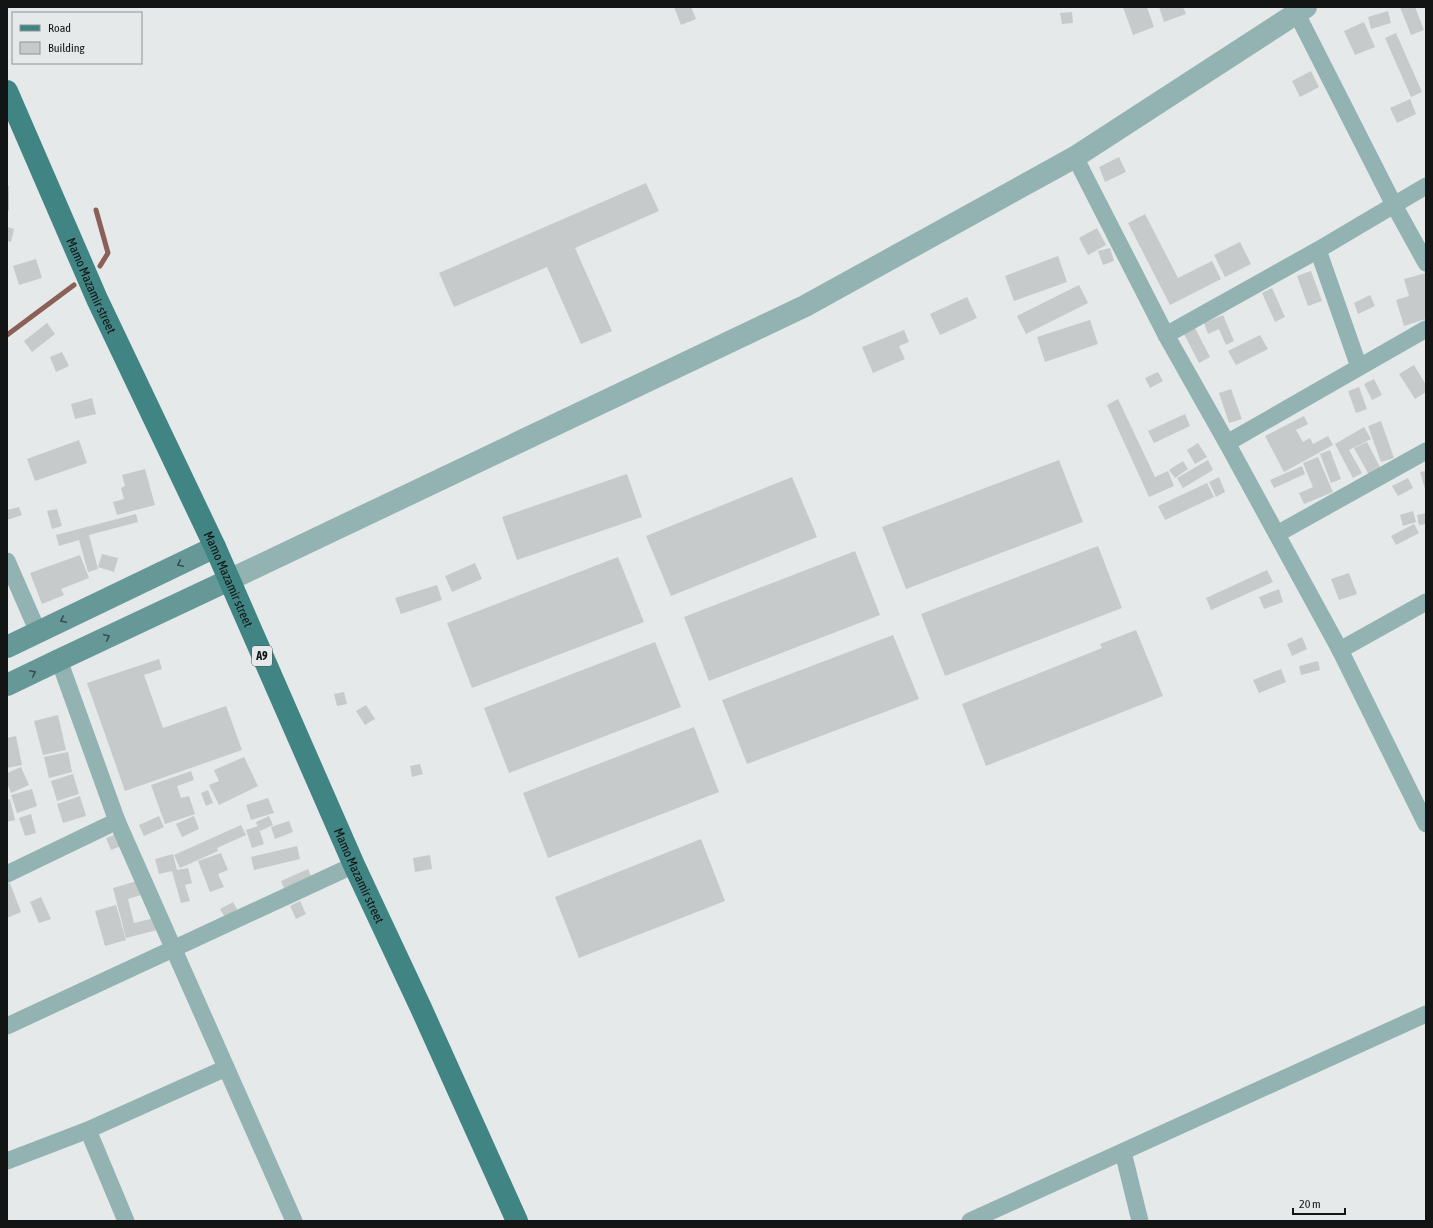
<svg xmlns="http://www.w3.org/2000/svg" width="1433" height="1228" font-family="'Asap Condensed',sans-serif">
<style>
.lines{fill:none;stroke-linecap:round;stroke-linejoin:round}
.stream{stroke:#8b6057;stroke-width:5}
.building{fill:#c6caca}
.minor{stroke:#92b3b2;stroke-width:17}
.tertiary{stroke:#92b3b2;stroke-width:22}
.secondary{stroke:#659897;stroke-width:22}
.primary{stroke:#418484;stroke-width:22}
.oneway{stroke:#384f4f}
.labels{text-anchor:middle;stroke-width:3;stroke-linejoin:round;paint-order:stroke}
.shield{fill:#e5e9e9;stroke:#525454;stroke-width:1}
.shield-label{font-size:12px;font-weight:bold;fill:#131414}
.street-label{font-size:13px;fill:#131414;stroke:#e5e9e9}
</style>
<rect width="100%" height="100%" fill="#e5e9e9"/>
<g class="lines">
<g class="stream">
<path d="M96,210L108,253L100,266"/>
<path d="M7,335L74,285"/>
</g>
</g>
<g class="building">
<path d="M674,7H691L696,19L681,25Z"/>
<path d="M1123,7H1147L1154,27L1133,35Z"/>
<path d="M1159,7H1183L1186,14L1164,22Z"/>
<path d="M1400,7H1415L1424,30L1411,35Z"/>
<path d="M1388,11L1391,23L1371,29L1368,17Z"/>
<path d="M1072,12L1073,23L1062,24L1060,13Z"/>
<path d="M1364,22L1375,47L1355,55L1344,31Z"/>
<path d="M1396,33L1422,92L1411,97L1385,38Z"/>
<path d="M1311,71L1319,87L1300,97L1292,81Z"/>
<path d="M1410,99L1416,114L1397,123L1390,108Z"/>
<path d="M1119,157L1126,172L1105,182L1099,167Z"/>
<path d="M646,183L659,211L575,248L612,331L581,344L547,267L454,307L439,273Z"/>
<rect x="7" y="186" width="2" height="25"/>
<path d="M1145,214L1178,278L1212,261L1221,279L1170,305L1128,223Z"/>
<path d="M7,227L14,229L11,242L7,241Z"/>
<path d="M1097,228L1106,245L1088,255L1079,238Z"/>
<path d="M1240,242L1251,264L1225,277L1214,255Z"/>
<path d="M1110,248L1114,261L1103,265L1098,251Z"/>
<path d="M1058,256L1067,282L1014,301L1005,276Z"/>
<path d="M36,259L42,278L19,285L13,266Z"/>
<path d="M1311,271L1322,301L1308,306L1297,276Z"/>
<path d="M1426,273V319L1404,326L1396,300L1409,296L1404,279Z"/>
<path d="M1079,285L1088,303L1026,334L1017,316Z"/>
<path d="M1272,288L1285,317L1275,322L1262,293Z"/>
<path d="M1370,295L1375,306L1358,314L1354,303Z"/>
<path d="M967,297L977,318L940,335L930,314Z"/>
<path d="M1223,315L1234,341L1226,345L1219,329L1208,334L1204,323Z"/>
<path d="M1090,320L1098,344L1045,362L1037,337Z"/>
<path d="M47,323L55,334L32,352L24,341Z"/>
<path d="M1195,328L1210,357L1199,363L1184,334Z"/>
<path d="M904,330L909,342L899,346L905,359L873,373L862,347Z"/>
<path d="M1260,335L1268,349L1236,365L1228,351Z"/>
<path d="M62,352L69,366L56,372L50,357Z"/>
<path d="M1414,365L1426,385V392L1415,399L1399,374Z"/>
<path d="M1158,372L1163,381L1150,388L1145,378Z"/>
<path d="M1374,379L1382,395L1372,400L1364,384Z"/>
<path d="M1359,387L1367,409L1356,413L1348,391Z"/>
<path d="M1231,389L1242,419L1229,423L1219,393Z"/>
<path d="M92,398L96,414L75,419L71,404Z"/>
<path d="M1118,399L1155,477L1168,471L1174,486L1149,497L1107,405Z"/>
<path d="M1185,414L1190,426L1154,443L1148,431Z"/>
<path d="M1304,416L1308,424L1296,430L1303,442L1310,438L1313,444L1328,436L1333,445L1284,472L1265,436Z"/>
<path d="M1381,421L1394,458L1381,462L1368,426Z"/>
<path d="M1364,427L1371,439L1349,450L1362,473L1353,478L1335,444Z"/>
<path d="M79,440L87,463L35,481L27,459Z"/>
<path d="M1367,442L1381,469L1369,475L1354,448Z"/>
<path d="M1198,443L1207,457L1195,464L1187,450Z"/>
<path d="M1330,450L1341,479L1331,483L1320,454Z"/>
<path d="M1318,457L1333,492L1304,504L1299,493L1313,487L1303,463Z"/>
<path d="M1059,460L1083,522L906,589L882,527Z"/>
<path d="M1208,460L1213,470L1183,488L1177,478Z"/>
<path d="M1183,461L1188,469L1175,478L1169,470Z"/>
<path d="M1302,466L1305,474L1274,488L1270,480Z"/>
<path d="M145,469L155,505L117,515L113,502L124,499L121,488L125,486L122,475Z"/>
<path d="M1426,471V488L1425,489L1420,472Z"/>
<path d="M627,474L642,517L517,560L502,517Z"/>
<path d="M792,477L817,537L671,596L646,536Z"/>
<path d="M1219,477L1225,492L1216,497L1209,482Z"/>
<path d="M1408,478L1413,488L1398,496L1392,486Z"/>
<path d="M1207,483L1214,497L1165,520L1158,506Z"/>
<path d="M19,507L22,515L7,520V510Z"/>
<path d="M57,509L62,526L52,529L47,511Z"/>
<path d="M1413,511L1416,522L1403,526L1400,515Z"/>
<path d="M1426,513V524L1419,525L1417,515Z"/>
<path d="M136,514L138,522L89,535L98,569L88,572L79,540L59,546L56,535Z"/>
<path d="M1414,524L1419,533L1396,545L1391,536Z"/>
<path d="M1098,546L1122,608L945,676L921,614Z"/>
<path d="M855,551L880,615L709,681L684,617Z"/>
<path d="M102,554L118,558L114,572L98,567Z"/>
<path d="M80,555L89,578L61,589L64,595L42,604L30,573Z"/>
<path d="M618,557L644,622L472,688L447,623Z"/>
<path d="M475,563L482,579L452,592L445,576Z"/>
<path d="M1267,570L1273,582L1211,610L1206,598Z"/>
<path d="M1349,573L1357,594L1339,600L1331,579Z"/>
<path d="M437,585L442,600L401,614L395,598Z"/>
<path d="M1279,589L1283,602L1264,609L1259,597Z"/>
<path d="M1136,630L1163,696L986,766L962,704L1102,648L1100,644Z"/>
<path d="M893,635L919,699L747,764L722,700Z"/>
<path d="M1302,637L1307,649L1292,656L1287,644Z"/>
<path d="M655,642L681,707L509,773L484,708Z"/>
<path d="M159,659L162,669L144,675L163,728L226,706L242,750L125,791L87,683Z"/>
<path d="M1318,661L1320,670L1301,675L1299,666Z"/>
<path d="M1281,669L1286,682L1259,693L1253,680Z"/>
<path d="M344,692L347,704L337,706L334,694Z"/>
<path d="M366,705L375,719L365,725L356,711Z"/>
<path d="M58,715L66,750L43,755L34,721Z"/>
<path d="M694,727L719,792L548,858L523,793Z"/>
<path d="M16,736L22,765L7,768V738Z"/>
<path d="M68,752L72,772L49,778L44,757Z"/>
<path d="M244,757L258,786L219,805L209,785L219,781L214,770Z"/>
<path d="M420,764L423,774L412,777L410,766Z"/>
<path d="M21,767L29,785L11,793L7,783V773Z"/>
<path d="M191,771L194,780L177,786L181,798L189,796L195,814L165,824L151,785Z"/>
<path d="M73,774L79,794L57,801L51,781Z"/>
<path d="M32,789L37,806L17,813L11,795Z"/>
<path d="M208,790L213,803L206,806L201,793Z"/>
<path d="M80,796L86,816L63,823L57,804Z"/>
<path d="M268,798L274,813L251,820L246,805Z"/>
<path d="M10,799L15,820L7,822V800Z"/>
<path d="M31,814L36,833L25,836L19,818Z"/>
<path d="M159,816L164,827L144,836L139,825Z"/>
<path d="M194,816L199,829L182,837L176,824Z"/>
<path d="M269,816L273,825L260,831L256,822Z"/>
<path d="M289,821L293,832L275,839L271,827Z"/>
<path d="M241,825L246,835L217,848L218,851L180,868L174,855Z"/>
<path d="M258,826L264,844L252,848L246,830Z"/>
<path d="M116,834L121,846L111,850L106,838Z"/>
<path d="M701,839L725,901L579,958L555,897Z"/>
<path d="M297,846L300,859L254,870L251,857Z"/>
<path d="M221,853L228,870L218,874L224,887L210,892L198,861Z"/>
<path d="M173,854L177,870L188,868L192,883L185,885L190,901L181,903L172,871L159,874L155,859Z"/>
<path d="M430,855L432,869L415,872L413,858Z"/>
<path d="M308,869L317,890L290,902L281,881Z"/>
<path d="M137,881L141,895L128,899L134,923L154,918L157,930L126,938L113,888Z"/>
<path d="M10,883L21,912L7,918V884Z"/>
<path d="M41,897L51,919L39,923L30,902Z"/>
<path d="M300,901L306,914L296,919L290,906Z"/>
<path d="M233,902L244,922L232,929L220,909Z"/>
<path d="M116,905L126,940L105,946L95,911Z"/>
</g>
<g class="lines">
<g class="minor">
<path d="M1296,12L1394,205L1426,263"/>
<path d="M1075,157L1166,335L1227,443L1340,650L1426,824"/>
<path d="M1318,250L1359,367"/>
<path d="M1166,335L1318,250L1426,186"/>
<path d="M1227,443L1426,329"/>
<path d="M1277,534L1426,451"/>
<path d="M7,561L38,632"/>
<path d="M1340,650L1426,602"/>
<path d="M59,660L117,821L294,1221"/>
<path d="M7,874L117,821"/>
<path d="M7,1026L354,865"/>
<path d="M88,1130L126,1221"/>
<path d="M1123,1152L1140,1221"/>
<path d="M7,1161L88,1130L226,1068"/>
<path d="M970,1221L1426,1014"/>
</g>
<path class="tertiary" d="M229,580L805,306L1075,157L1306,7"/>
<g class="secondary">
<path d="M7,647L215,547"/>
<path d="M7,685L59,660L229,580"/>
</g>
<path class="primary" id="s1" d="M7,91L97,299L215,547L354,865L421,1008L517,1221"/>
</g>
<defs><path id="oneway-chevron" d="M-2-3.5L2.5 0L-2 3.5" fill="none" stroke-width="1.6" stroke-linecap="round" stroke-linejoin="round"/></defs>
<g class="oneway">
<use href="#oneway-chevron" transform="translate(180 564) rotate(155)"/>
<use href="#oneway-chevron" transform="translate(63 620) rotate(155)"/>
<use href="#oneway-chevron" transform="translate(107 637) rotate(-25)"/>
<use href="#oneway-chevron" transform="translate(33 673) rotate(-26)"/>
</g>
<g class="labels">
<rect class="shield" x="252" y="646" width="20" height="20" rx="3"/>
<g class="shield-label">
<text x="262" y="660">A9</text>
</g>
<g class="street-label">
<text dy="5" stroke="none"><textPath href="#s1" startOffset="212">Mamo Mazamir street</textPath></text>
<text dy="5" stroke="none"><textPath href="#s1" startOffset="536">Mamo Mazamir street</textPath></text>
<text dy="5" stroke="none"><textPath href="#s1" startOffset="860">Mamo Mazamir street</textPath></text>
</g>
</g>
<rect width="1433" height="1228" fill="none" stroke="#131414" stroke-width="16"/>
<rect x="12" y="12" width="130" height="52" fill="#e5e9e9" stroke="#919494"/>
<rect x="20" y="25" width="20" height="6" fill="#418484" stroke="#919494"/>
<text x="48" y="32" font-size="12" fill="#131414">Road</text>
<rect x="20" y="42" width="20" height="12" fill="#c6caca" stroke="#919494"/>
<text x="48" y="52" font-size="12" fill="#131414">Building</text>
<path d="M1293 1208v6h52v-6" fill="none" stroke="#131414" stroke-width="2"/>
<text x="1299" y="1208" font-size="12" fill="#131414" stroke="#e5e9e9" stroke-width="3" paint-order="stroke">20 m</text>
</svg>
